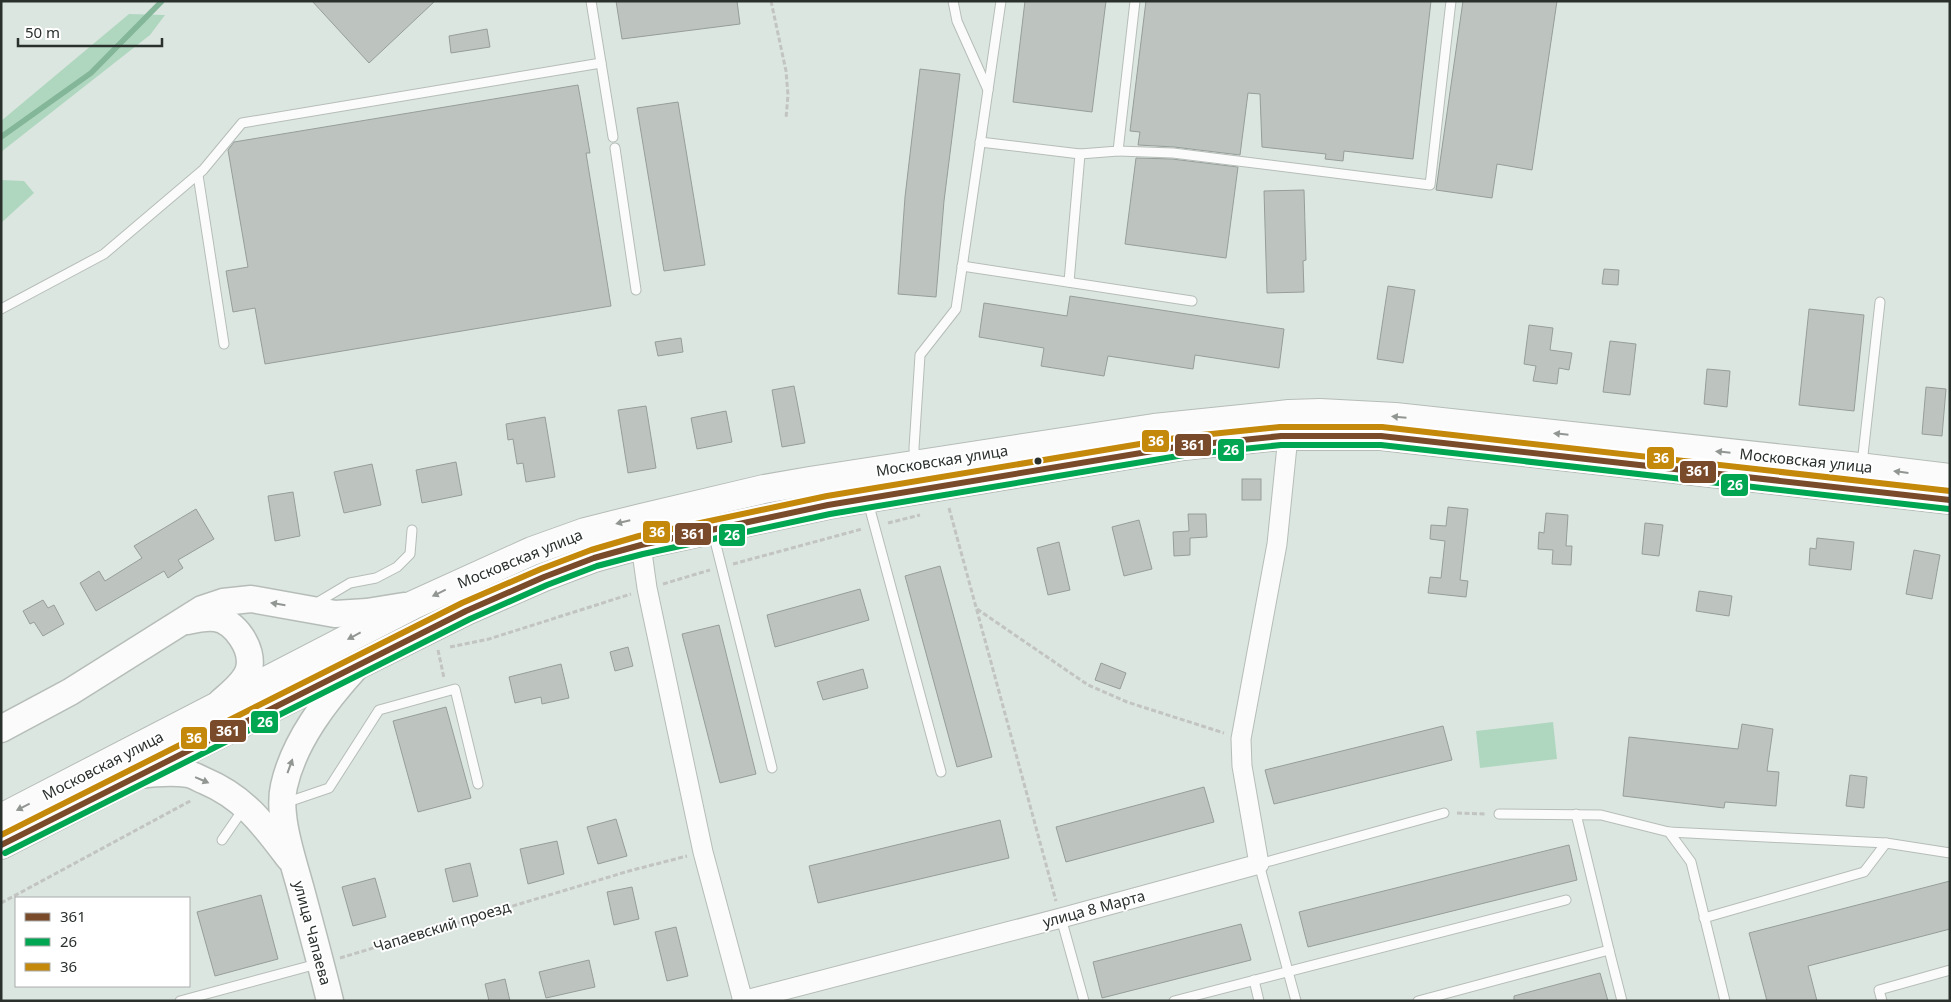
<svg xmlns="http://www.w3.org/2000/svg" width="1951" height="1002" font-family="'Noto Sans',sans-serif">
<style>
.green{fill:#afd7bf}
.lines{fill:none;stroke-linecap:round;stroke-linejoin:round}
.stream{stroke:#84b699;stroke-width:5.5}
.building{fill:#bdc4c0;stroke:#979e9a}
.lane-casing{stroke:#b6bdb8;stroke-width:11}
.street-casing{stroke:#b6bdb8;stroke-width:21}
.secondary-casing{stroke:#b6bdb8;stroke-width:29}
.primary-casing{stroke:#b6bdb8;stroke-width:30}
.path{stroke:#c2c4c2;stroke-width:3;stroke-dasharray:5 2.5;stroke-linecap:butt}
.lane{stroke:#fafbfa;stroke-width:9}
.street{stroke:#fafbfa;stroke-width:19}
.secondary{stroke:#fafbfa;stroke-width:26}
.primary{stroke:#fafbfa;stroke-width:28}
.bus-1-casing{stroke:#fff;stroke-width:10}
.bus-2-casing{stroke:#fff;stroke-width:10}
.bus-3-casing{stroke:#fff;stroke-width:10}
.bus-1{stroke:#7a4b2a;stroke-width:6}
.bus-2{stroke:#00a651;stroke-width:6}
.bus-3{stroke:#c4880b;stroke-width:6}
.oneway{fill:#929693}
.bus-dot{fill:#2a302c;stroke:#fff;stroke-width:2}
.labels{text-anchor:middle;stroke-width:4;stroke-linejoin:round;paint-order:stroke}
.street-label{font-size:15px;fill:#2a302c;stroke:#fff}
.line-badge{stroke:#fff;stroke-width:2}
.badge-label{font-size:14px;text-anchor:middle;font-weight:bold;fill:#fff}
</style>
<rect width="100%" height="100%" fill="#dce6e0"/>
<g class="green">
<path d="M129,14L165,15L150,35L1,152V121Z"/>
<path d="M1,180L24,181L34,193L1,223Z"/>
<path d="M1553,722L1557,759L1480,768L1476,731Z"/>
</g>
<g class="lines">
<path class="stream" d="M1,137L91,73L162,1"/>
</g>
<g class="building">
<path d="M312,1H435L369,63Z"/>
<path d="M616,1H737L740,24L622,39Z"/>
<path d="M1025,1H1106L1092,112L1013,102Z"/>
<path d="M1146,1H1431L1413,159L1344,151L1343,161L1325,159L1326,154L1262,147L1260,94L1248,93L1240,155L1174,147L1138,145L1140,132L1130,131Z"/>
<path d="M1463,1H1557L1532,170L1497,164L1492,198L1436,190Z"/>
<path d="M487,29L490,47L451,53L449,36Z"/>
<path d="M920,69L960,74L944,201L936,297L898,294L905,197Z"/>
<path d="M578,85L590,153H586L611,306L265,364L255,308L233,312L226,271L248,267L228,150L234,142Z"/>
<path d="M678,102L705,265L664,271L637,108Z"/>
<path d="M1136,158L1172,159L1238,167L1226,258L1125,244Z"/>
<path d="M1304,190L1306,260L1303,261L1304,292L1267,293L1264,191Z"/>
<path d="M1604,269L1619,270L1618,285L1602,284Z"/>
<path d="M1388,286L1415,290L1403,363L1377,359Z"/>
<path d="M1070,296L1284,329L1279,368L1195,355L1193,369L1108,356L1104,376L1041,366L1044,348L979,337L984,303L1067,316Z"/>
<path d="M1809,309L1864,315L1854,411L1799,405Z"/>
<path d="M1529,325L1553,328L1550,350L1572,353L1569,370L1559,368L1557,384L1533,381L1536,366L1524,364Z"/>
<path d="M681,338L683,352L658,356L655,342Z"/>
<path d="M1610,341L1636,344L1630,395L1603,392Z"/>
<path d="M1707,369L1730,371L1727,407L1704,404Z"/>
<path d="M794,386L805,443L782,447L772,390Z"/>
<path d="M1926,387L1946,389L1942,436L1922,434Z"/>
<path d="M646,406L656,468L628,473L618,410Z"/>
<path d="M726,411L732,442L697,449L691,418Z"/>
<path d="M545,417L555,477L526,482L523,463L517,464L513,439L508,440L506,424Z"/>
<path d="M456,462L462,495L422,503L416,470Z"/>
<path d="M372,464L381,505L344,513L334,472Z"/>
<rect x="1242" y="479" width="19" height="21"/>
<path d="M293,492L300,536L275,541L268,496Z"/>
<path d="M1448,507L1468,509L1460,580L1468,581L1466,597L1428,593L1430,577L1441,578L1445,541L1430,539L1431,525L1446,526Z"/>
<path d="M196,509L214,539L178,560L183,568L168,578L164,571L96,611L80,583L99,571L105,581L142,558L134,546Z"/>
<path d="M1546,513L1568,515L1566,546H1572L1571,565L1552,564L1553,550L1538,549L1539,532L1544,533Z"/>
<path d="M1188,514H1206L1207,537L1190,538V555L1174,556L1173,532L1189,531Z"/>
<path d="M1139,520L1152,569L1124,576L1112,527Z"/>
<path d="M1645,523L1663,525L1659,556L1642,554Z"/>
<path d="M1817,538L1854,542L1851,570L1809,565L1810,548L1816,549Z"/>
<path d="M1059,542L1070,590L1048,595L1037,548Z"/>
<path d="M1914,550L1940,555L1932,599L1906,594Z"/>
<path d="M940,566L992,757L957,767L905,576Z"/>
<path d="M860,589L869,620L775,647L767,615Z"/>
<path d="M1699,591L1732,596L1729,616L1696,611Z"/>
<path d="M43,600L48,608L54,605L64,624L43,636L34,622L30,624L23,611Z"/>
<path d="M719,625L756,774L720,783L682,634Z"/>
<path d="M628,647L633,666L615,671L610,652Z"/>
<path d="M1101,663L1126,673L1120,689L1095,680Z"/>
<path d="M561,664L569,698L542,704L541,697L515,703L509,677Z"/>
<path d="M863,669L868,688L823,700L817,682Z"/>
<path d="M446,707L471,798L418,812L393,721Z"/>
<path d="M1742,724L1773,729L1767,771L1779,772L1776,806L1725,802L1724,808L1623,796L1629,737L1738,749Z"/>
<path d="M1443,726L1452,760L1274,804L1265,770Z"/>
<path d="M1850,775L1867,777L1864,808L1846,806Z"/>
<path d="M1204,787L1214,822L1066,862L1056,827Z"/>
<path d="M616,819L627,856L598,864L587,827Z"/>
<path d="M1000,820L1009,858L818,903L809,866Z"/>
<path d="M557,841L564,874L528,884L520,849Z"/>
<path d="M1569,845L1577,880L1308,947L1299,912Z"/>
<path d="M470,863L478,896L453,902L445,869Z"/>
<path d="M375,878L386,917L353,926L342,887Z"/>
<path d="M1950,881V929L1808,966L1817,1001H1767L1749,933Z"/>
<path d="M632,887L639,919L614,925L607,892Z"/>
<path d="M261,895L278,959L215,976L197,912Z"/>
<path d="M1241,924L1251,960L1102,998L1093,962Z"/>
<path d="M676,927L688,976L667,981L655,932Z"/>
<path d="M589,960L595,987L546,998L539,972Z"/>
<path d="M1600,973L1608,1001H1514V996Z"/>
<path d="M505,979L510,1001H489L485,984Z"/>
</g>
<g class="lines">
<defs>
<g id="lane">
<path d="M591,1L613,137"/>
<path d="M953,1L957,21L988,90"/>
<path d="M980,142L1080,154"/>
<path d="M615,148L636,290"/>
<path d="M1118,151L1173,153L1430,185L1451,1"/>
<path d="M198,175L224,344"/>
<path d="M962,266L1192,301"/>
<path d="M1069,282L1080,154L1118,151L1135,1"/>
<path d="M1,309L104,254L203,170L242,123L601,63"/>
<path d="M915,462L914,448L920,355L956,309L1001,1"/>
<path d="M1862,464L1880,302"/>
<path d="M868,502L941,772"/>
<path d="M713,533L772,768"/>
<path d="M313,605L350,583L376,578L397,567L410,554L412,530"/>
<path d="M285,803L329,788L379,710L455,689L478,784"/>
<path d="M1499,814L1601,815L1669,832L1886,843L1950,853"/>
<path d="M1669,832L1691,862L1725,1001"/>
<path d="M222,840L244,808"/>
<path d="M1061,918L1084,1001"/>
<path d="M1704,918L1864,872L1886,843"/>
<path d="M1609,950L1622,1001"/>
<path d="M1254,980L1259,1001"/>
<path d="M180,1001L317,964"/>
<path d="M1174,1001L1566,900"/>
<path d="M1296,1001L1259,864L1444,813"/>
<path d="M1418,1001L1609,950L1576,814"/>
<path d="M1882,1001L1879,990L1950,970"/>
</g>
<g id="street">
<path d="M641,545L647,588L703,852L743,1001"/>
<path d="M742,1001L1061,918L1259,864L1242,766L1241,739L1277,544L1288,436"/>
</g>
<g id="secondary">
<path d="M187,621C196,619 206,617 215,618C235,621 254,649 249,669C246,682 231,693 221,702"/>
<path d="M1,729L70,692L202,609L223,602L251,599L335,614L367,612L404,606"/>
<path d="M138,775C154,773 171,771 188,774C194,775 200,779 205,781C245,798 264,825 289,858"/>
<path d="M330,1001C321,964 311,927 301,890C293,860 277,816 284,786C294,741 326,700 356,667"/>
</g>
<g id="primary">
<path d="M1,818L413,605L532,551L585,532L641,518L764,489L810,481L1154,428L1289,414L1320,413L1395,417L1850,466L1950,478"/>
<path d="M1,845L138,775L466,611L544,577L594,558L641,545L828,505L1183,446L1281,436H1381L1950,500"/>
</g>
</defs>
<use href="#lane" class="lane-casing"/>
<use href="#street" class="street-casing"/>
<use href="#secondary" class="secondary-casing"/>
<use href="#primary" class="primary-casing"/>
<g class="path">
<path d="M771,1L786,71L788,95L786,118"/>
<path d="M949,508L1056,901"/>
<path d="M888,523L920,515"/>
<path d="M733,564L862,529"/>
<path d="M663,584L710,570"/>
<path d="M977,609L1088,685L1127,702L1224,733"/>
<path d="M450,647L489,639L631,594"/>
<path d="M438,650L444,678"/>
<path d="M1457,813L1486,814"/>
<path d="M1,903L192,800"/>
<path d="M340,958L629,871L687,856"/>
</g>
<use href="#lane" class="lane"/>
<use href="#street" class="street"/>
<use href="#secondary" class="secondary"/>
<use href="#primary" class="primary"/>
<defs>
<path id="bus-1" d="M1,845L466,611L544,577L594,558L641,545L828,505L1183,446L1281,436H1381L1950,500"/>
<path id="bus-2" d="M5,853L470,619L547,585L597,566L643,554L830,514L1184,455L1281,445H1381L1949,509"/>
<path id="bus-3" d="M1,835L462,603L541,569L591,550L639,536L827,496L1182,437L1280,427H1382L1950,491"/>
</defs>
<use href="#bus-1" class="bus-1-casing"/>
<use href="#bus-2" class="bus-2-casing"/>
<use href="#bus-3" class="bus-3-casing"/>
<use href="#bus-1" class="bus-1"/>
<use href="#bus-2" class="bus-2"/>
<use href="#bus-3" class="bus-3"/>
</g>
<defs><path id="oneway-solid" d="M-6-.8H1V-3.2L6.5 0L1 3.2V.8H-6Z" transform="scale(1.25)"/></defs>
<g class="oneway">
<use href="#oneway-solid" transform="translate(1399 417) rotate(-175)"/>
<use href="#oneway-solid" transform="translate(1561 434) rotate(-174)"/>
<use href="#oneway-solid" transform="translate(1723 452) rotate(-174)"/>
<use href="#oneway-solid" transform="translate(1901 472) rotate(-173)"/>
<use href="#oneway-solid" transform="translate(623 522) rotate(166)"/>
<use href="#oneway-solid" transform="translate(439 593) rotate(154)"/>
<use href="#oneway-solid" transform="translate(278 604) rotate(-171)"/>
<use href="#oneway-solid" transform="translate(354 636) rotate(152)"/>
<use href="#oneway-solid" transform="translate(290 766) rotate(-70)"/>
<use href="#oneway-solid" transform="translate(202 780) rotate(23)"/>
<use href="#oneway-solid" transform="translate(23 807) rotate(153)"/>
</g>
<circle class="bus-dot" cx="1038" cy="461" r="4.5"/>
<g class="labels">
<g class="street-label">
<text transform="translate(942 461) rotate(-9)" y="5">Московская улица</text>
<text transform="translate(1806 461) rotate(6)" y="5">Московская улица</text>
<text transform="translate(520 559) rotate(-22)" y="5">Московская улица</text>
<text transform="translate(103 766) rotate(-27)" y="5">Московская улица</text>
<text transform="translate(1094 909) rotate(-15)" y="5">улица 8 Марта</text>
<text transform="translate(442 927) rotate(-17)" y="5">Чапаевский проезд</text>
<text transform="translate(312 933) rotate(75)" y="5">улица Чапаева</text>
</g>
</g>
<g class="line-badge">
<rect x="1141" y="429" width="29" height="24" rx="5" fill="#c4880b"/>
<rect x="1174" y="433" width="38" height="24" rx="5" fill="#7a4b2a"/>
<rect x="1217" y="438" width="28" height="24" rx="5" fill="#00a651"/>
<rect x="1646" y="446" width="29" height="24" rx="5" fill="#c4880b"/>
<rect x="1679" y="460" width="38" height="24" rx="5" fill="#7a4b2a"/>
<rect x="1720" y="473" width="29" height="24" rx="5" fill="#00a651"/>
<rect x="642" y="520" width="29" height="24" rx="5" fill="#c4880b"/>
<rect x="674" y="522" width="38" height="24" rx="5" fill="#7a4b2a"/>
<rect x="718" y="523" width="28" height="24" rx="5" fill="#00a651"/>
<rect x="250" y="710" width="29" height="24" rx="5" fill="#00a651"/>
<rect x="209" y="719" width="38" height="24" rx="5" fill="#7a4b2a"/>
<rect x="180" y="726" width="28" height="24" rx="5" fill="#c4880b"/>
</g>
<g class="badge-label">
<text x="1156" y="446">36</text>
<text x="1193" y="450">361</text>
<text x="1231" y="455">26</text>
<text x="1661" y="463">36</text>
<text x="1698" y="476">361</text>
<text x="1735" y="490">26</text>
<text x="657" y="537">36</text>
<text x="693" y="539">361</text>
<text x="732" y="540">26</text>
<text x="265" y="727">26</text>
<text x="228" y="736">361</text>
<text x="194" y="743">36</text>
</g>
<rect width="1951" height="1002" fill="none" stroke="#2a302c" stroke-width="5"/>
<rect x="15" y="897" width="175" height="90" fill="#ffffff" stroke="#aaacab"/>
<rect x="25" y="913" width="25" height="8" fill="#7a4b2a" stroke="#aaacab"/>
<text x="60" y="922" font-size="15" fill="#2a302c">361</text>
<rect x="25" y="938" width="25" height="8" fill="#00a651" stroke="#aaacab"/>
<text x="60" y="947" font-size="15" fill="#2a302c">26</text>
<rect x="25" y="963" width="25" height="8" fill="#c4880b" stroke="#aaacab"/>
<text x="60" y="972" font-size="15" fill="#2a302c">36</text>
<path d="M18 38v8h144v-8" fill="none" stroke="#2a302c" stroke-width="2.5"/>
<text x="25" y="38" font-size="15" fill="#2a302c" stroke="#ffffff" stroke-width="4" paint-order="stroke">50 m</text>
</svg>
